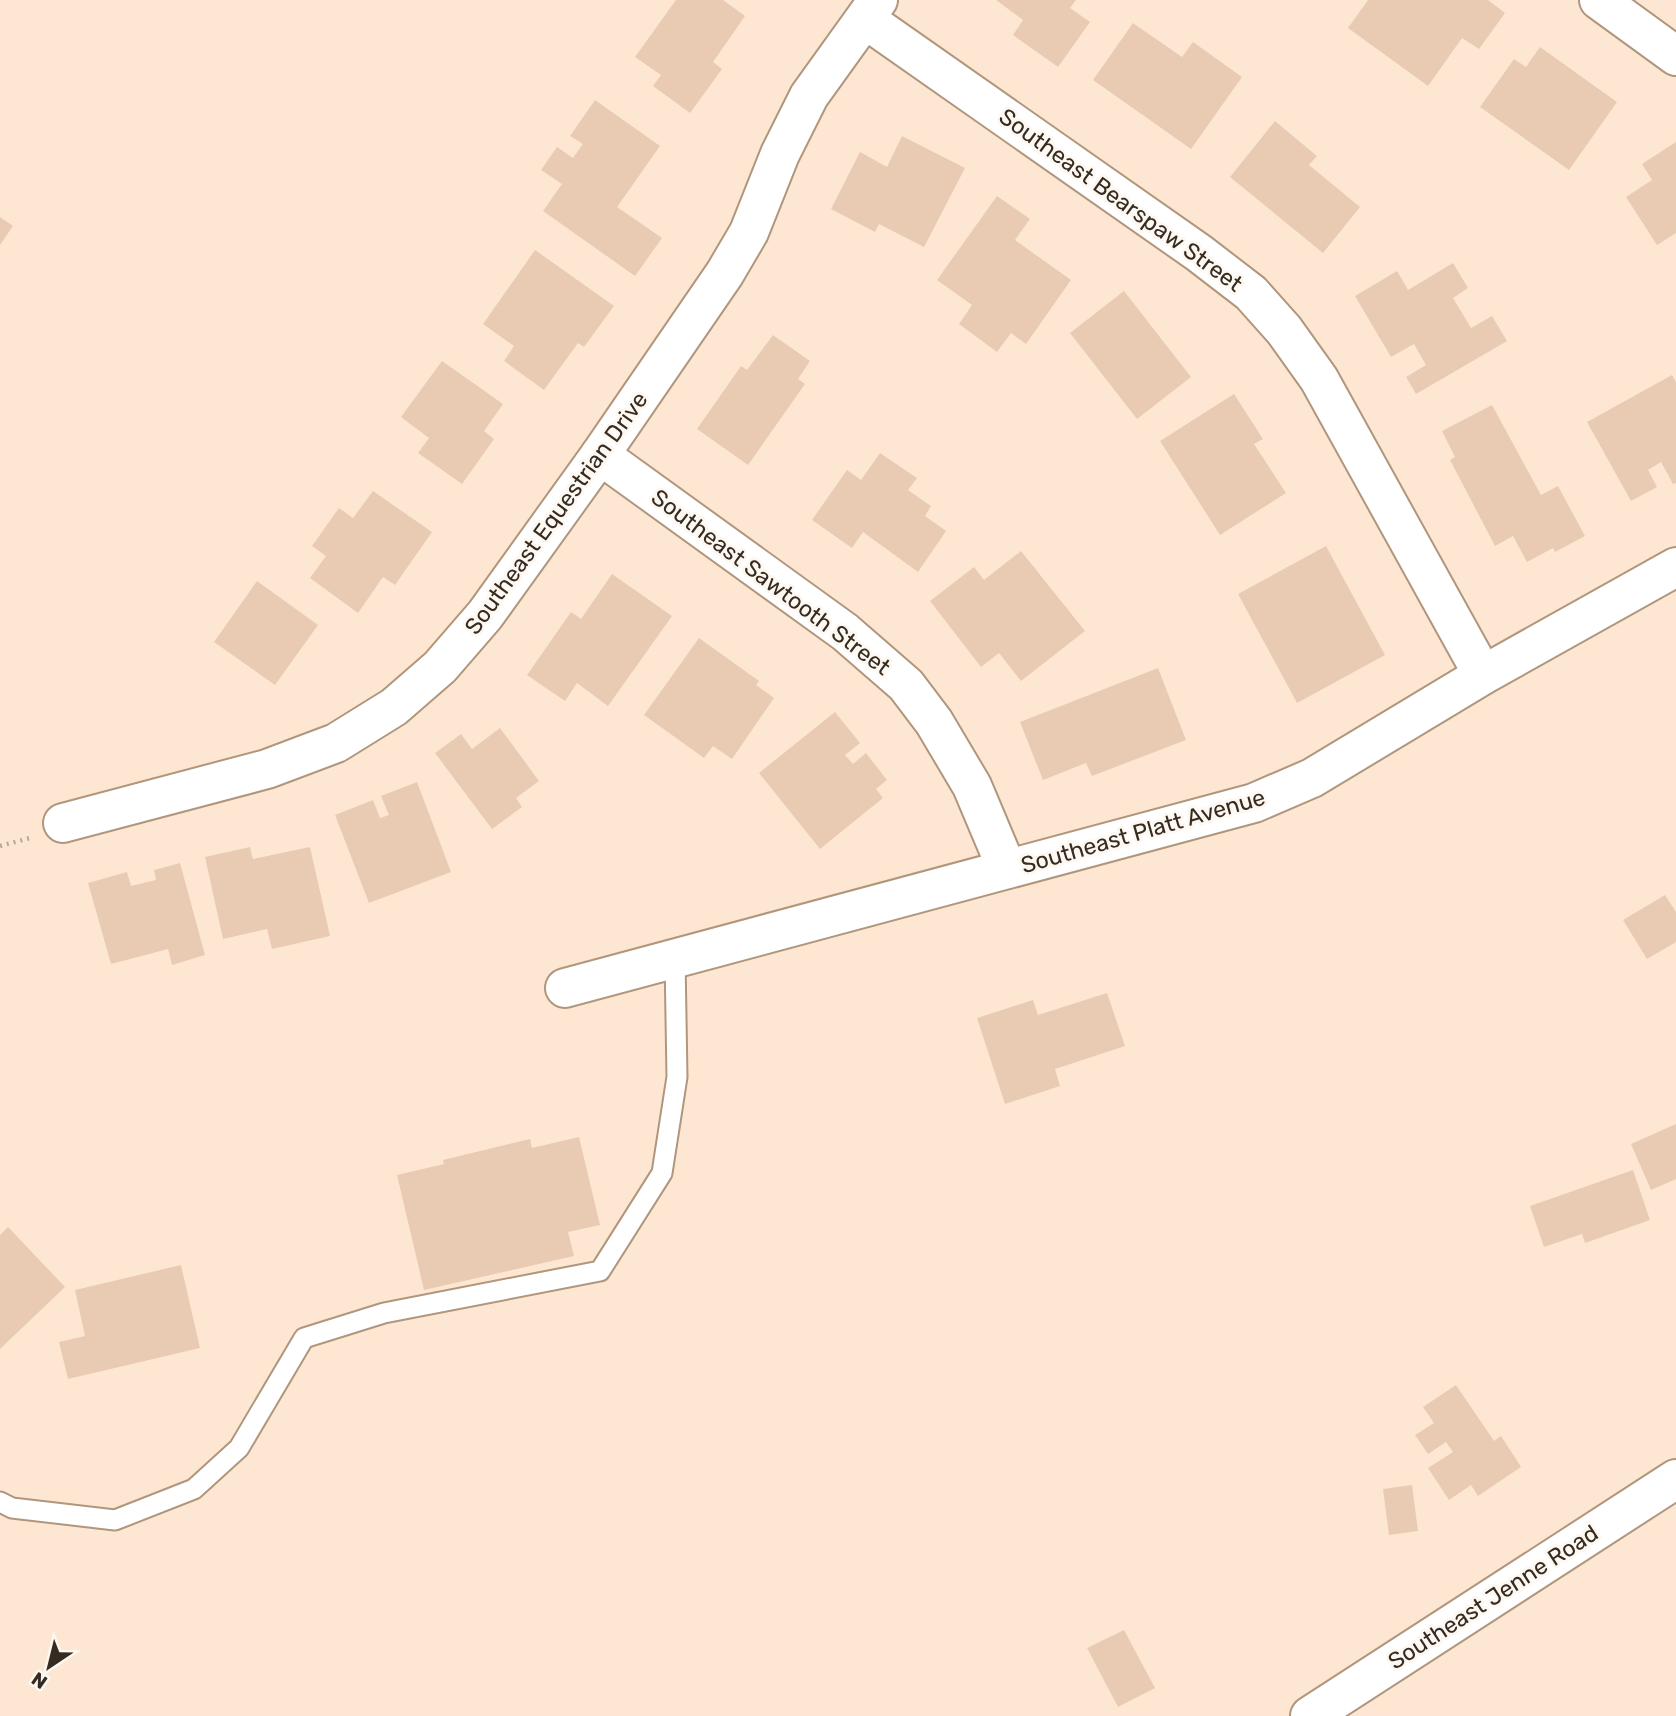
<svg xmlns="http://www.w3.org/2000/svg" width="1676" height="1716" font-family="Rubik,sans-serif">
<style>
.building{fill:#e9cbb3}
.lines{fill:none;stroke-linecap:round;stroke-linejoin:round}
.service-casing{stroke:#b0967d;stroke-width:23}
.minor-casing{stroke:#b0967d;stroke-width:42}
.primary-casing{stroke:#b0967d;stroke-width:42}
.path{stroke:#baa796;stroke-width:4.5;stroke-dasharray:2 5;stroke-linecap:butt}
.service{stroke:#fff;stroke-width:19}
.minor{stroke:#fff;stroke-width:38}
.primary{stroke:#fff;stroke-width:38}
.labels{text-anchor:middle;stroke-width:6;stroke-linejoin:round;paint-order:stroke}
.street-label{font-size:23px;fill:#362b21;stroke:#fef8f2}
</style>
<rect width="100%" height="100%" fill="#fee7d2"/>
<g class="building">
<path d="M676,0H723L745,16L713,62L722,69L690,113L653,86L661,75L635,57Z"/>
<path d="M996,0H1076L1070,8L1090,22L1058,67L1013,35L1023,20Z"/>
<path d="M1368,0H1488L1505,13L1479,49L1462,38L1428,86L1348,28Z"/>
<path d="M1133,23L1182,57L1193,42L1242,77L1191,149L1093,80Z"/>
<path d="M1540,47L1617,102L1569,170L1480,107L1514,59L1526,67Z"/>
<path d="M595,100L660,146L617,207L662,238L635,276L543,211L562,184L541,170L557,147L573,158L583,144L570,136Z"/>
<path d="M1275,121L1317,156L1309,165L1360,207L1323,253L1230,177Z"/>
<path d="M902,136L965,168L924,247L879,224L875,232L831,209L860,152L887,167Z"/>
<path d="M1676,142V233L1657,245L1626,197L1652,180L1642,164Z"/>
<path d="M997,196L1030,219L1015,240L1071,280L1026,344L1011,333L997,352L959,324L972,305L937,280Z"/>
<path d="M0,217L13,226L0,245Z"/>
<path d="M535,250L614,306L584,347L578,343L544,390L504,361L514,346L483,324Z"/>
<path d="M1453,263L1468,288L1453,298L1471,328L1492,316L1507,341L1416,394L1406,377L1426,365L1414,344L1391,357L1355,296L1397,271L1408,290Z"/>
<path d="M1124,291L1191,377L1137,419L1070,333Z"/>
<path d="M773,335L810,361L798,379L805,384L748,465L697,429L741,366L747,370Z"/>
<path d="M442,361L503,404L484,431L494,439L462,484L418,453L429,438L401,417Z"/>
<path d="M1672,375L1676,382V483L1673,484L1661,462L1648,470L1657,487L1631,501L1587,422Z"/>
<path d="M1234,394L1263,439L1254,444L1286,493L1220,535L1160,441Z"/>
<path d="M1492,405L1541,495L1558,486L1585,536L1555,552L1553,548L1527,562L1513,536L1495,546L1450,460L1455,457L1442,431Z"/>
<path d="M880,453L917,478L908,490L931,506L925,516L946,531L918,572L863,532L852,548L812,520L847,470L861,480Z"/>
<path d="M373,491L432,532L395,585L383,577L358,613L310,578L326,556L312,546L339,508L353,518Z"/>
<path d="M1326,546L1385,655L1297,703L1238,594Z"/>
<path d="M1021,551L1085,631L1021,681L999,653L981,667L930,601L974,567L984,580Z"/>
<path d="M612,574L672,616L608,706L577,683L565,701L527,675L571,612L581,619Z"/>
<path d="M257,581L318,625L275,685L214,642Z"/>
<path d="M699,638L759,681L756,685L774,698L732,759L713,746L704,758L644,715Z"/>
<path d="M1158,668L1186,740L1092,776L1086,763L1043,780L1020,722Z"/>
<path d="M835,712L860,743L845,755L853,764L866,753L887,780L876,789L883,798L820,849L759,773Z"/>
<path d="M500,728L539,781L516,798L522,807L492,829L435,753L461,734L472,749Z"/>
<path d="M417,782L451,872L369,903L335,815L373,800L380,818L389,815L381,796Z"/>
<path d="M250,847L253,859L310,847L330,936L272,949L267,929L223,939L205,857Z"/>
<path d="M180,863L205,955L172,965L168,949L111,964L88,883L127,872L131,886L156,880L154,870Z"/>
<path d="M1665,895L1676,912V942L1647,959L1623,920Z"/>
<path d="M1107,993L1125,1046L1055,1069L1060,1086L1005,1104L977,1018L1033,1000L1038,1015Z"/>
<path d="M1676,1124V1179L1651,1190L1631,1144Z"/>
<path d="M579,1137L600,1225L568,1232L574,1256L424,1290L397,1175L444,1164L443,1160L530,1139L532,1148Z"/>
<path d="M1633,1170L1650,1220L1585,1243L1582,1234L1544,1247L1530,1206Z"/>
<path d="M8,1227L65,1287L0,1349V1235Z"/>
<path d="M181,1265L200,1348L68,1379L59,1342L85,1336L75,1290Z"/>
<path d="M1456,1385L1494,1441L1501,1436L1521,1467L1478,1496L1471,1485L1449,1500L1428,1468L1453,1452L1446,1442L1428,1454L1415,1435L1434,1423L1423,1407Z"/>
<path d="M1412,1485L1418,1531L1389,1535L1383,1489Z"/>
<path d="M1124,1630L1155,1688L1118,1707L1087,1648Z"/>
</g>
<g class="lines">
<defs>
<path id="service" d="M0,1502L12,1508L115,1520L194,1489L239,1448L304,1338L384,1313L600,1271L662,1173L677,1077L675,958"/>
<g id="minor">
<path d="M1599,0L1676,56"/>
<path d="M865,19L1199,253L1251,293L1284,330L1319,379L1483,675"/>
<path d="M600,455L845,632L906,685L934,722L972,786L1007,869"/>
<path d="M63,823L267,769L336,743L394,707L440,667L485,615L600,455L725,273L749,232L780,154L809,96L878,0"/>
<path d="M565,988L1254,803L1312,778L1483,675L1676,567"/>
</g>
<path id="primary" d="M1310,1716L1676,1479"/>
</defs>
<use href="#service" class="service-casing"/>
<use href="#minor" class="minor-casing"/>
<use href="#primary" class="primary-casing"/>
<path class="path" d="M0,846L30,838"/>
<use href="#service" class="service"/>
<use href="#minor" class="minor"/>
<use href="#primary" class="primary"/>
</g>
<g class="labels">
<g class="street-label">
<text transform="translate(1121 200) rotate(36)" y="8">Southeast Bearspaw Street</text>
<text transform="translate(556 513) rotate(-54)" y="8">Southeast Equestrian Drive</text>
<text transform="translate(771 582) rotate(37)" y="8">Southeast Sawtooth Street</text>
<text transform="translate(1143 831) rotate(-16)" y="8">Southeast Platt Avenue</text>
<text transform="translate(1493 1597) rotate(-33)" y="8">Southeast Jenne Road</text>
</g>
</g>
<g transform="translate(49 1667) rotate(215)" stroke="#fef8f2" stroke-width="5" paint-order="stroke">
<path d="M0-5L12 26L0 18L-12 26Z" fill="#362b21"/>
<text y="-10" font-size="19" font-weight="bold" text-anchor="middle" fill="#362b21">N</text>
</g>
</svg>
